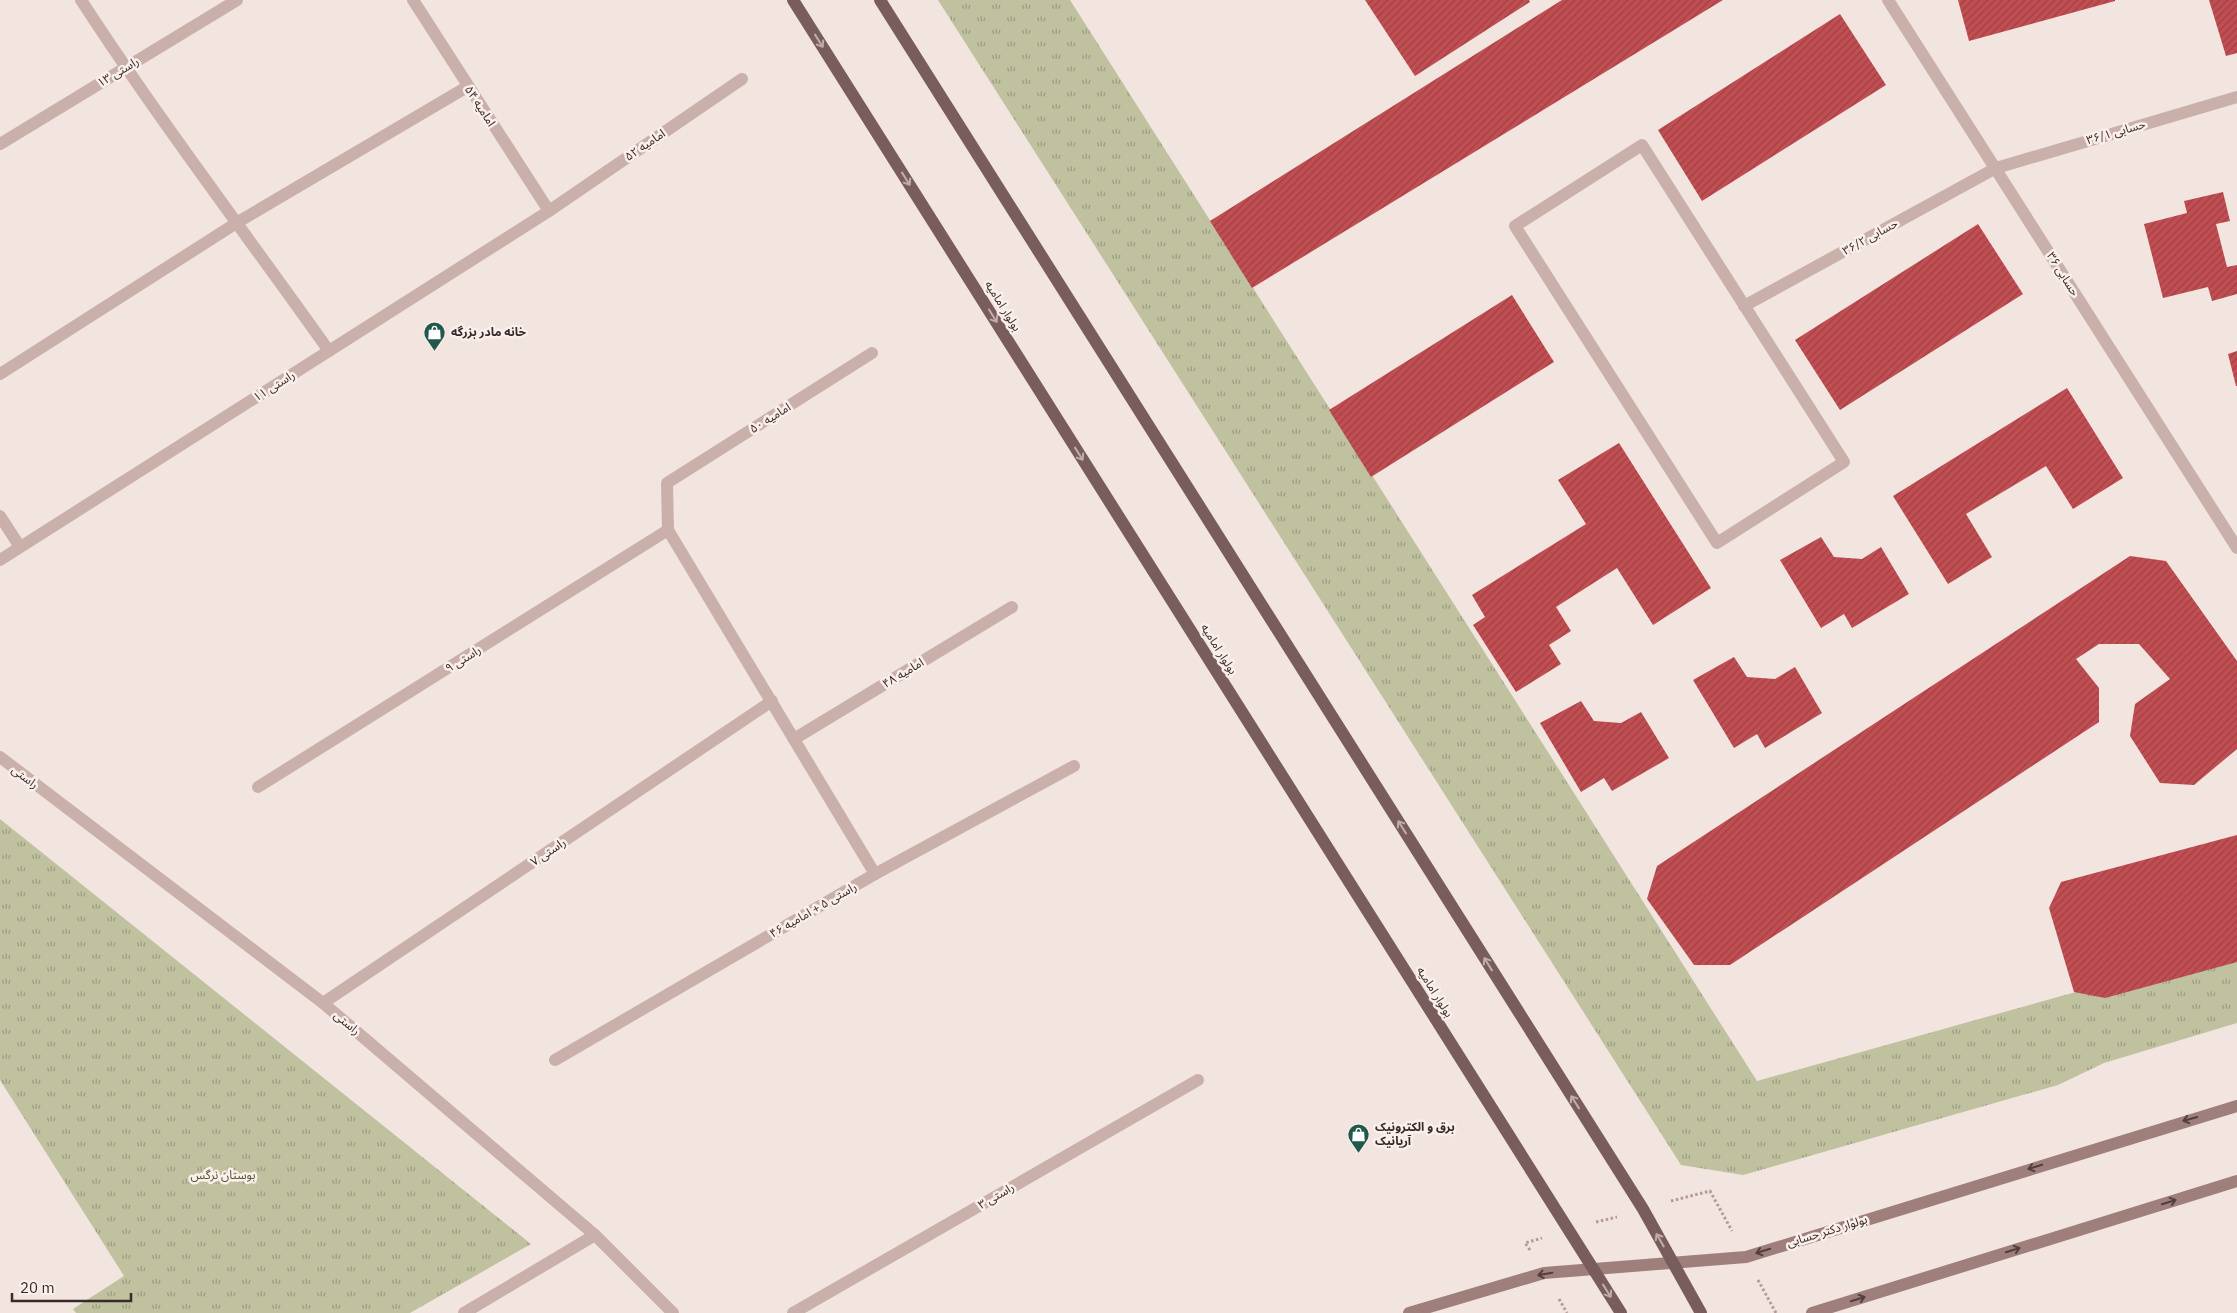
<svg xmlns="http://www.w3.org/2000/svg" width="2237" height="1313" font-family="'IBM Plex Sans','Noto Sans Arabic',sans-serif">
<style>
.grass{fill:url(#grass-tufts)}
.building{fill:url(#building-hatch)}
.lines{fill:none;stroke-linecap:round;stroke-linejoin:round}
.path{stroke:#b69a95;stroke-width:3;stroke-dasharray:2.5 2.5;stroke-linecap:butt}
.minor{stroke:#cab0ab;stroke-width:12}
.secondary{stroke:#9e7f7c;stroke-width:12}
.primary{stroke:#795d5c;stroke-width:12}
.oneway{stroke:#c0adab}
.oneway2{stroke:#523f3e}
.labels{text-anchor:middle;stroke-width:5;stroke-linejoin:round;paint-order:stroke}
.street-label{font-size:12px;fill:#382a2a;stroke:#faefeb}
.poi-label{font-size:12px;font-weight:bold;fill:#382a2a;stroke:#faefeb;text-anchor:start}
.park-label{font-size:12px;fill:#52552f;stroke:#faefeb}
</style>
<defs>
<pattern id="grass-tufts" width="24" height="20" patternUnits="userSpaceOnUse" patternTransform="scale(1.25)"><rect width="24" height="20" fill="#bfc19f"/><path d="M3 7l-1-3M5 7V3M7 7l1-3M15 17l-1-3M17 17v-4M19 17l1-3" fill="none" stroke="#9c9d82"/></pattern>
<pattern id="building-hatch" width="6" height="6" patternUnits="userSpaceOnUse" patternTransform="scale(1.25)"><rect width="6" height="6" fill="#c14e52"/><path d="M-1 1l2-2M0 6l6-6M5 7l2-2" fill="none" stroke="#9e4144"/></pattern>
</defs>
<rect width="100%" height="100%" fill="#f2e4df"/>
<g class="grass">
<path d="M938,0H1070L1757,1081L2237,947V1023L2104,1063L2058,1085L1743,1175L1681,1165Z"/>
<path d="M0,819L531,1244L410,1313H76L73,1309L124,1276L0,1080Z"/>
</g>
<g class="building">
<path d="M1365,0H1529L1530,2L1415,76Z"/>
<path d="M1562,0H1723L1252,288L1210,221Z"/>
<path d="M1958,0H2115V1L1969,41Z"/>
<path d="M2209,0H2237V53L2226,56Z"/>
<path d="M1840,14L1886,85L1702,201L1658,130Z"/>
<path d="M2223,192L2230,221L2216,224L2227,267L2237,265V294L2212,301L2208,287L2163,298L2144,224L2187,213L2184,201Z"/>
<path d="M1978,224L2023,294L1840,410L1795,340Z"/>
<path d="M1512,295L1554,362L1371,477L1329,410Z"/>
<path d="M2237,351V386H2236L2228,354Z"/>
<path d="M2067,388L2123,478L2073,509L2046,466L1966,514L1992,557L1948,584L1893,496Z"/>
<path d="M1619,443L1711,588L1653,625L1617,568L1556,607L1571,631L1549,645L1561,664L1516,692L1473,625L1485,617L1472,595L1586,524L1558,480Z"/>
<path d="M1821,537L1834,557L1862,559L1881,547L1909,594L1852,628L1844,614L1821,628L1780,560Z"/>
<path d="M2130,556L2166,561L2237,661V749L2194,785L2160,783L2130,736L2135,704L2170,679L2139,644H2099L2076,659L2099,688V722L1730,965H1694L1647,899L1657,866Z"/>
<path d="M1734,657L1747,677L1775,679L1795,667L1822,713L1765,748L1757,734L1734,748L1693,680Z"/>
<path d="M1581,701L1594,721L1621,723L1641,712L1669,758L1612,791L1604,778L1581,792L1540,723Z"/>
<path d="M2237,835V962L2105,998L2074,992L2049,908L2061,882Z"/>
</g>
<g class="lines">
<g class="path">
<path d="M1671,1201L1710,1191L1732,1231"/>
<path d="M1596,1222L1617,1217"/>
<path d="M1530,1250L1525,1243L1542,1238"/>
<path d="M1758,1280L1776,1313"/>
<path d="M1559,1299L1567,1313"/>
</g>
<g class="minor">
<path d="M81,0C159,120 246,234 329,351"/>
<path d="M413,0L549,211"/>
<path d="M1888,0L2237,548"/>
<path d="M0,144L237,0"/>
<path d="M1642,145L1844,462L1717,543L1515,226Z"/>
<path d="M1744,306L1996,168L2237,97"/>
<path d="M872,353L667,483L668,530L875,874"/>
<path d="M0,374L238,222L467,87"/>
<path d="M0,516L20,547"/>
<path d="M0,560L549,211L742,79"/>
<path d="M794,739L1012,607"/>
<path d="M0,757L323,1003L595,1235L673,1313"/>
<path d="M258,787L668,530"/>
<path d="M323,1003L772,701"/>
<path d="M555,1060L875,874L1074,766"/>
<path d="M464,1313L595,1235"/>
<path d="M793,1313L1198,1080"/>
</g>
<g class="secondary">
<path d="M1409,1313L1544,1273L1746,1257L2237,1106"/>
<path d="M1812,1313L2237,1181"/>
</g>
<g class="primary">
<path d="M793,0L1621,1313"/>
<path d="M880,0L1643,1209L1701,1313"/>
</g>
</g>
<defs><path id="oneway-shaft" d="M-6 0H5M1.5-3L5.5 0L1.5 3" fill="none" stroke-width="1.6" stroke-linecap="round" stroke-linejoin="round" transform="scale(1.25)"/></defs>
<g class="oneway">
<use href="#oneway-shaft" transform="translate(819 41) rotate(58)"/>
<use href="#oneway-shaft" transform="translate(906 179) rotate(58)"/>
<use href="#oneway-shaft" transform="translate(993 316) rotate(58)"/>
<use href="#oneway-shaft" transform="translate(1079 454) rotate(58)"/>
<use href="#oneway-shaft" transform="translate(1402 827) rotate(-122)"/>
<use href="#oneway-shaft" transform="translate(1488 964) rotate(-122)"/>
<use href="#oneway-shaft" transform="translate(1575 1102) rotate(-122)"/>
<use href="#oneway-shaft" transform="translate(1660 1240) rotate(-120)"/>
<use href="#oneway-shaft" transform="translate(1607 1291) rotate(58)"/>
</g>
<g class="oneway2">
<use href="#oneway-shaft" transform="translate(2190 1119) rotate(164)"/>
<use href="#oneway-shaft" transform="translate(2035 1167) rotate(163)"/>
<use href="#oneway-shaft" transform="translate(2169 1202) rotate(-17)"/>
<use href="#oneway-shaft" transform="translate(2013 1250) rotate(-17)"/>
<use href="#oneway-shaft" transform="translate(1763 1251) rotate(163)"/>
<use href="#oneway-shaft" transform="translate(1545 1274) rotate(170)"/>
<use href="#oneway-shaft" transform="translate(1858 1299) rotate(-17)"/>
</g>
<defs>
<symbol id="shop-pin" viewBox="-11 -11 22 30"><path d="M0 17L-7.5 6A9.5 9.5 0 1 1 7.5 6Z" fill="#21584c" stroke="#faefeb"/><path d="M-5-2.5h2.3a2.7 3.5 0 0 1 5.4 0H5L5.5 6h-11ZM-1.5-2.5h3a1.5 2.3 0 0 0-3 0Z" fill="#fff"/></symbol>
</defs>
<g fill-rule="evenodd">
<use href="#shop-pin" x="422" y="320" width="25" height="34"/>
<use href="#shop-pin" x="1346" y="1122" width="25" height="34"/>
</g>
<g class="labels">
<g class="street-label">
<text transform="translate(118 72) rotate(-31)" y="4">راستی ۱۳</text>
<text transform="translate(480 106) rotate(57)" y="4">امامیه ۵۴</text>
<text transform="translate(2116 132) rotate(-16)" y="4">حسابی ۳۶/۱</text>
<text transform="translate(645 145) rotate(-34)" y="4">امامیه ۵۲</text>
<text transform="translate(1870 237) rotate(-29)" y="4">حسابی ۳۶/۲</text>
<text transform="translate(2063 274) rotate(58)" y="4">حسابی ۳۶</text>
<text transform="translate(1003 306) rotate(58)" y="4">بولوار امامیه</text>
<text transform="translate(274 386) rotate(-32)" y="4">راستی ۱۱</text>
<text transform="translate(770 418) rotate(-32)" y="4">امامیه ۵۰</text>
<text transform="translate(1219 649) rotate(58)" y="4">بولوار امامیه</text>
<text transform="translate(463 659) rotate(-32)" y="4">راستی ۹</text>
<text transform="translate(903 673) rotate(-31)" y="4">امامیه ۴۸</text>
<text transform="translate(25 777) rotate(37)" y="4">راستی</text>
<text transform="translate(548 852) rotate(-34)" y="4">راستی ۷</text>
<text transform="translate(813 910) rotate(-30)" y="4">راستی ۵ + امامیه ۴۶</text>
<text transform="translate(1435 992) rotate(58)" y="4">بولوار امامیه</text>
<text transform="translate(347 1023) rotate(40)" y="4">راستی</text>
<text transform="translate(996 1196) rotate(-30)" y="4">راستی ۳</text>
<text transform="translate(1827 1231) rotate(-17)" y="4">بولوار دکتر حسابی</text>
</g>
<g class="poi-label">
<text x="451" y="336">خانه مادر بزرگه</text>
<text x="1375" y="1131">برق و الکترونیک<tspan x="1375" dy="14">آریانیک</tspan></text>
</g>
<g class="park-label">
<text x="223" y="1179">بوستان نرگس</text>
</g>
</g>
<path d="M12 1293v8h119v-8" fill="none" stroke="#382a2a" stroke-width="2.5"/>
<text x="20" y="1293" font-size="15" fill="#382a2a" stroke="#faefeb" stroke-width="4" paint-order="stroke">20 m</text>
</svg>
